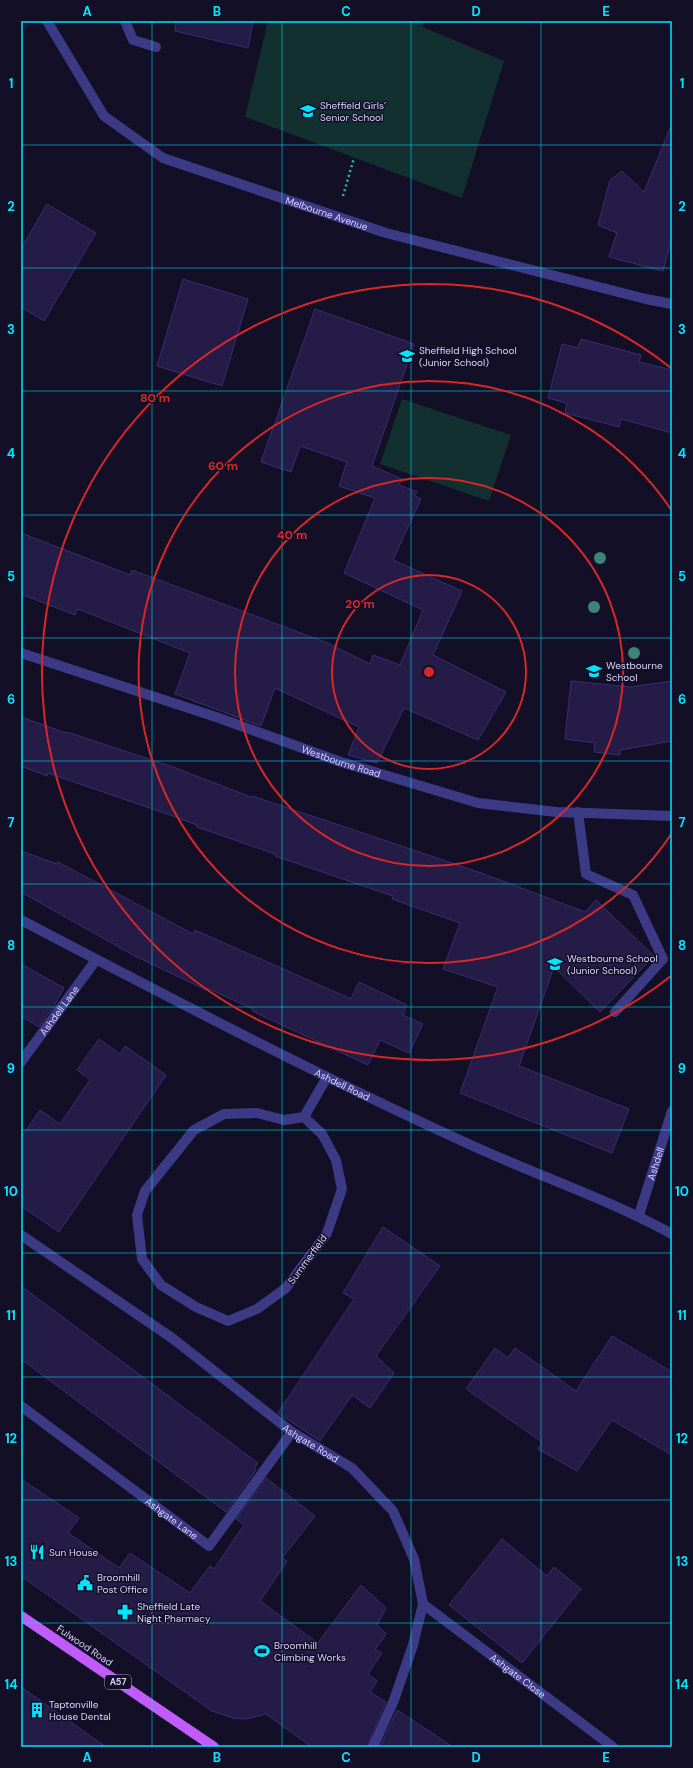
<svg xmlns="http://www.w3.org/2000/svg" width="693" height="1768" font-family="'DM Sans',sans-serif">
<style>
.green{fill:#12302f}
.building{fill:#241b47;stroke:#3b2d73}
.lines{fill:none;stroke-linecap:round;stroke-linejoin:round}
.path{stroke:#2fb8b0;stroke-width:2.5;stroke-dasharray:2 3;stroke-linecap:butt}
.service{stroke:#3d3a85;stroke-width:10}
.minor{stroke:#3d3a85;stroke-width:10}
.primary{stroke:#c25bff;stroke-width:10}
.tree{fill:#3d827b}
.grid{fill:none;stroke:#00e5ff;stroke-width:1;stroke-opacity:0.55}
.ring{fill:none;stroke:#d62828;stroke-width:2}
.labels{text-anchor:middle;stroke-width:3;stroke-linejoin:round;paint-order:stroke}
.shield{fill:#130f26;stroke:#9e99be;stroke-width:1}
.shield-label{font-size:9px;font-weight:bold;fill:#d9d4ff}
.poi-label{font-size:10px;fill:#d9d4ff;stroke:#130f26;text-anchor:start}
.street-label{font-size:10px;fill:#d9d4ff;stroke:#130f26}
.centre{fill:#d62828;stroke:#130f26;stroke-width:2}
.ring-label{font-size:12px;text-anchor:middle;font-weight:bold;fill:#d62828;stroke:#130f26;stroke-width:3;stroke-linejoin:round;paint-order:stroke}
.neatline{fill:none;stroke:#00e5ff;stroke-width:1.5}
.grid-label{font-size:13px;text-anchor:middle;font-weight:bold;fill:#00e5ff}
</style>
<rect width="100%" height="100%" fill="#130f26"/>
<g class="green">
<path d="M268,21H424L423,27L504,61L462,198L245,117Z"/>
<path d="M402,399L511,435L489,501L380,464Z"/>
</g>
<g class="building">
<path d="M176,21H253L248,48L175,31Z"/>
<path d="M671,126H672V238L663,271L609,257L617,233L598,225L610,180L622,171L644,192Z"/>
<path d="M47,204L96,233L44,321L21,307V249Z"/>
<path d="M183,279L248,299L222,386L157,366Z"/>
<path d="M315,309L414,344L372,466L402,479L399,485L417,492L415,496L421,499L393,560L462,591L433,655L506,692L478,740L404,708L377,763L348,755L359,727L275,688L261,726L175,694L190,653L78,609L75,615L21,594V533L130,575L132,570L325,642L370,664L373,655L400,665L423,610L344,573L375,498L339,486L347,462L300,446L291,472L261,462Z"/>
<path d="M581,339L641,355L639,362L672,370V433L621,419L619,427L565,413L567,403L548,398L562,344L578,348Z"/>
<path d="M571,681L630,687L672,681V741L620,750V755L594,752L595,743L565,739Z"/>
<path d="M21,717L66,733L67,732L173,767L251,797L252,796L351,829L484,874L585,912L596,900L654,956L600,1012L554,967L519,1066L629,1109L612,1153L460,1093L498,987L443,969L460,923L392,899L393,896L275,856V854L197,827V825L173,816L48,773L47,776L21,766Z"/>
<path d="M21,851L57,864L58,862L193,934L195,930L351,999L359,982L407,1005L403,1015L423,1024L409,1053L380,1040L368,1065L252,1011L253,1009L207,988L206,990L133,955L21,892Z"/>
<path d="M21,964L64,988L53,1008L39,1027L21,1016Z"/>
<path d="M99,1039L120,1054L125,1046L166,1075L59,1232L21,1206V1138L40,1110L60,1124L90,1080L77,1070Z"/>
<path d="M383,1227L440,1266L376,1356L394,1373L370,1408L352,1395L320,1441L278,1413L354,1299L343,1293Z"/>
<path d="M21,1286L258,1463L254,1469L256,1470L226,1512L21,1359Z"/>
<path d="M612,1336L672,1372V1455L612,1420L577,1471L538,1449L542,1442L466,1389L495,1348L508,1358L515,1348L576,1391Z"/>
<path d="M266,1478L315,1516L282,1558L287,1561L260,1601L318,1643L361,1585L386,1608L377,1625L386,1634L375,1649L382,1653L368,1674L377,1681L370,1692L386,1702L367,1747H312L266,1714L246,1719L233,1718L212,1711L21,1576V1479L79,1518L68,1533L119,1568L130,1553L190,1593L210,1566L214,1569L244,1525L236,1519Z"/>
<path d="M502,1539L547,1576L554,1567L581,1589L522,1663L449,1605Z"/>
<path d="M21,1687L106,1747H21Z"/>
<path d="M397,1710L453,1747H380Z"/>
</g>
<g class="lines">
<path class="path" d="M343,196L354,158"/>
<g class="service">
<path d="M125,21L133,40L156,47"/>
<path d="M578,812L586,874L633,895L663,959L615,1012"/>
<path d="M257,1113L284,1120L304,1117L322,1134L336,1160L342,1189L327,1233L286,1288L257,1309L228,1321L196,1307L161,1285L142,1259L137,1215L145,1191L194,1130L224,1114Z"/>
<path d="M304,1117L327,1077"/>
</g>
<g class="minor">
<path id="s1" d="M47,21L104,116L163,158L386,233L646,299L672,304"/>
<path id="s2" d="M21,653L216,717L341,762L478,803L557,812L672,816"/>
<path id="s3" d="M21,920C170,998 319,1076 473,1146C539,1176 608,1199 672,1234"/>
<path id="s4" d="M21,1062L96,960"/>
<path id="s5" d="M639,1215L672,1111"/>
<path id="s6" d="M21,1235L172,1338L292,1432L352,1468L393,1511L414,1559L423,1604L413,1645L394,1700L373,1747"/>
<path id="s7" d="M21,1406L209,1546L292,1432"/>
<path id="s8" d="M423,1604L613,1747"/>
</g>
<path class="primary" d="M21,1616L214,1747"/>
</g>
<g class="tree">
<circle cx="600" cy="558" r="6"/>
<circle cx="594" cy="607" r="6"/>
<circle cx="634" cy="653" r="6"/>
</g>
<path class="grid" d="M152,21V1747M282,21V1747M411,21V1747M541,21V1747M21,145H672M21,268H672M21,391H672M21,515H672M21,638H672M21,761H672M21,884H672M21,1007H672M21,1130H672M21,1253H672M21,1377H672M21,1500H672M21,1623H672"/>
<g class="ring">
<circle cx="429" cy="672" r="97"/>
<circle cx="429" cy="672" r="194"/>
<path d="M672 833A291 291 0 1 1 672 511"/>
<path d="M671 976A388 388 0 1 1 671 368"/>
</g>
<defs>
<symbol id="school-bare" viewBox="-9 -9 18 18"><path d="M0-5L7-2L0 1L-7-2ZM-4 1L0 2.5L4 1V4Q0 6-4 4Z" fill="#00e5ff" stroke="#130f26" stroke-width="2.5" paint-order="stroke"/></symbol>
<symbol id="restaurant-bare" viewBox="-9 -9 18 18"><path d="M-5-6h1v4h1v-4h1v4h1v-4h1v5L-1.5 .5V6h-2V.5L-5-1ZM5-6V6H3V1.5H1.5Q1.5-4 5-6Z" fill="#00e5ff" stroke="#130f26" stroke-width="2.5" paint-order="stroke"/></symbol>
<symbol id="civic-bare" viewBox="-9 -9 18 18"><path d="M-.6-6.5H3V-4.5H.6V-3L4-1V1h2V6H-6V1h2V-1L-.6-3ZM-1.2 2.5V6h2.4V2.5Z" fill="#00e5ff" stroke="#130f26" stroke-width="2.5" paint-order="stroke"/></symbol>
<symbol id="pharmacy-bare" viewBox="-9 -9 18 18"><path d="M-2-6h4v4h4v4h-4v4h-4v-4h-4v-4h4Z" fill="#00e5ff" stroke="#130f26" stroke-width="2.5" paint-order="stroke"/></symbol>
<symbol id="stadium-bare" viewBox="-9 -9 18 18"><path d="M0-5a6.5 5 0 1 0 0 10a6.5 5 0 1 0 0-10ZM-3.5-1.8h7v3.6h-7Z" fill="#00e5ff" stroke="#130f26" stroke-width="2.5" paint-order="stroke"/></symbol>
<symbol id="building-bare" viewBox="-9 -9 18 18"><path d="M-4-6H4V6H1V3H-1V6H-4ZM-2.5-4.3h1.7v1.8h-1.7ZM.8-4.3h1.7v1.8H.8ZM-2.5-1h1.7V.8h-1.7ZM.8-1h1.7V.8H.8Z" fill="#00e5ff" stroke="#130f26" stroke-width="2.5" paint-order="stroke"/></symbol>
</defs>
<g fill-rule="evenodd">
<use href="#school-bare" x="297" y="100" width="22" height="22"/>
<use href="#school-bare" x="396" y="345" width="22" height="22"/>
<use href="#school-bare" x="583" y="660" width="22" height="22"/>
<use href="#school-bare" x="544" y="953" width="22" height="22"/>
<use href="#restaurant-bare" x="26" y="1541" width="22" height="22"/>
<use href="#civic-bare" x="74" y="1572" width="22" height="22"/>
<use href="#pharmacy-bare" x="114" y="1601" width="22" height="22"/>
<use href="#stadium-bare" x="251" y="1640" width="22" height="22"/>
<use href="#building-bare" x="26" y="1699" width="22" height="22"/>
</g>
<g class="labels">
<rect class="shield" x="105" y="1675" width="26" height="14" rx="3"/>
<g class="shield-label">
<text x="118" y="1685">A57</text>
</g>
<g class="poi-label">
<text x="320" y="109">Sheffield Girls’<tspan x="320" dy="12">Senior School</tspan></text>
<text x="419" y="354">Sheffield High School<tspan x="419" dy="12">(Junior School)</tspan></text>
<text x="606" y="669">Westbourne<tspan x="606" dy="12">School</tspan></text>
<text x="567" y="962">Westbourne School<tspan x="567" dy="12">(Junior School)</tspan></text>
<text x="49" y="1556">Sun House</text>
<text x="97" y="1581">Broomhill<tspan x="97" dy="12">Post Office</tspan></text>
<text x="137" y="1610">Sheffield Late<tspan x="137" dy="12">Night Pharmacy</tspan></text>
<text x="274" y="1649">Broomhill<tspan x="274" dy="12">Climbing Works</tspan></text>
<text x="49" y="1708">Taptonville<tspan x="49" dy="12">House Dental</tspan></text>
</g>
<g class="street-label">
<text dy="4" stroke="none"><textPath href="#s1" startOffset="356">Melbourne Avenue</textPath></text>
<text dy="4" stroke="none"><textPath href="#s2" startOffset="338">Westbourne Road</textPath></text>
<text dy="4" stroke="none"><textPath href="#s4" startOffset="64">Ashdell Lane</textPath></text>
<text dy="4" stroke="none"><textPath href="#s3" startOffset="361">Ashdell Road</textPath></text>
<text dy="4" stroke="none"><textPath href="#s5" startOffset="54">Ashdell</textPath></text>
<text transform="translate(307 1259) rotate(-54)" y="4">Summerfield</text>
<text dy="4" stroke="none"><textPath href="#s6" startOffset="357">Ashgate Road</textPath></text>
<text dy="4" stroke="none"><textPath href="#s7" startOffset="188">Ashgate Lane</textPath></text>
<text transform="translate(85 1645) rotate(34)" y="4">Fulwood Road</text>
<text dy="4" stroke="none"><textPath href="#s8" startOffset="119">Ashgate Close</textPath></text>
</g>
</g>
<circle cx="429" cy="672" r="6" class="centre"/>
<g class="ring-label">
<text x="155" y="402">80 m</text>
<text x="223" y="470">60 m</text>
<text x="292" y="539">40 m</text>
<text x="360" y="608">20 m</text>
</g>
<rect width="693" height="1768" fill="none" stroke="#130f26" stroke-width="44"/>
<rect x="22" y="22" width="649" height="1724" class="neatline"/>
<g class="grid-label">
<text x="87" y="16">A</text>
<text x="217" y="16">B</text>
<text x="346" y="16">C</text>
<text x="476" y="16">D</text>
<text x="606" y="16">E</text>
<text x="11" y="88">1</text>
<text x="682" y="88">1</text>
<text x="11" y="211">2</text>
<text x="682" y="211">2</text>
<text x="11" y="334">3</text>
<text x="682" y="334">3</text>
<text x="11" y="458">4</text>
<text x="682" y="458">4</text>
<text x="11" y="581">5</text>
<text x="682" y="581">5</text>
<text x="11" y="704">6</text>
<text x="682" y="704">6</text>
<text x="11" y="827">7</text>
<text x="682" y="827">7</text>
<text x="11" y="950">8</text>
<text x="682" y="950">8</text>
<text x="11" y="1073">9</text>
<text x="682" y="1073">9</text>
<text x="11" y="1196">10</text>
<text x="682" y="1196">10</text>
<text x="11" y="1320">11</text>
<text x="682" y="1320">11</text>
<text x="11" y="1443">12</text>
<text x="682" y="1443">12</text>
<text x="11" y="1566">13</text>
<text x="682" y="1566">13</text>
<text x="11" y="1689">14</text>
<text x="682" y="1689">14</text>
<text x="87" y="1762">A</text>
<text x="217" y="1762">B</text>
<text x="346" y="1762">C</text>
<text x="476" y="1762">D</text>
<text x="606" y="1762">E</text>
</g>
</svg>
